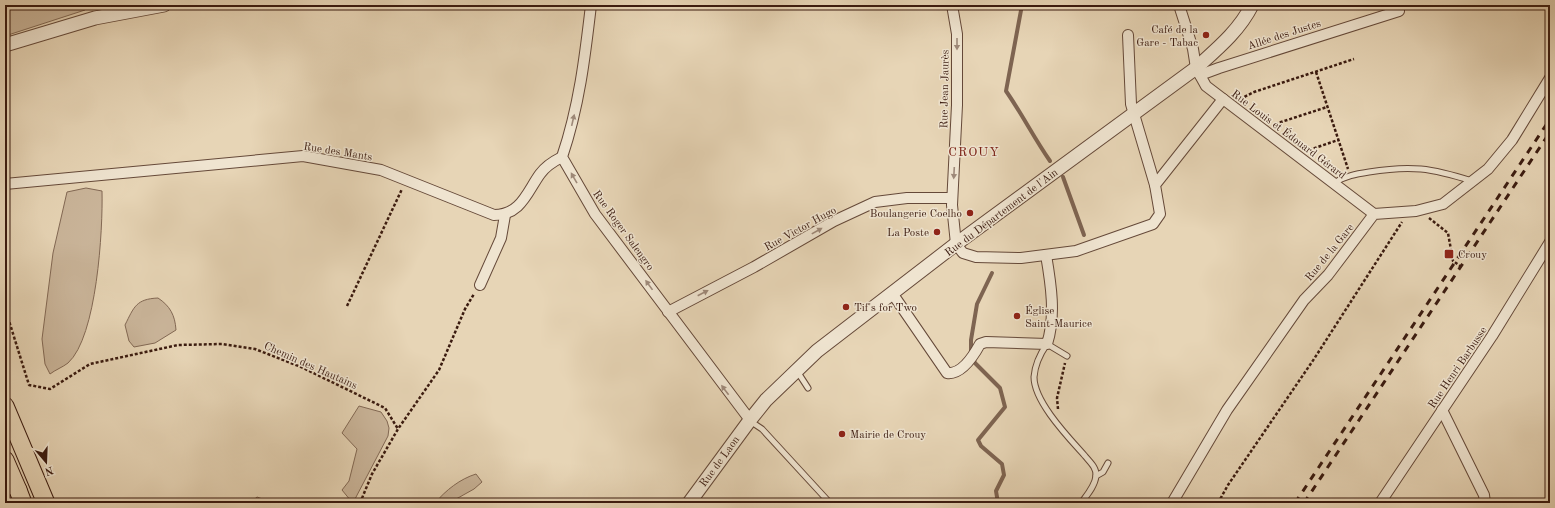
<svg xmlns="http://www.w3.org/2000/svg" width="1555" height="508" font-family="'Old Standard TT',serif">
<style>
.green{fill:#cab59a;stroke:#826854}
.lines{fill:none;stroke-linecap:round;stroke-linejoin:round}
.stream{stroke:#7e6451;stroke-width:4}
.service-casing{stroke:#654939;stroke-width:7}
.minor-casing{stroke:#654939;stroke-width:12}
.tertiary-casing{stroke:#654939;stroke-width:15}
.primary-casing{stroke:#3a1a0f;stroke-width:19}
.trunk-casing{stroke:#3a1a0f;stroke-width:19}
.path{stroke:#3a1a0f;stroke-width:2.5;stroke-dasharray:3 2;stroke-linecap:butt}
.service{stroke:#efe4d0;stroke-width:5}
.minor{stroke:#efe4d0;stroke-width:10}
.tertiary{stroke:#efe4d0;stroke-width:13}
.primary{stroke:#e7d5b6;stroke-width:17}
.trunk{stroke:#e7d5b6;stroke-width:17}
.rail{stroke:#3a1a0f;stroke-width:3;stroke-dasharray:7 7;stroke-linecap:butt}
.oneway{fill:#9e8979}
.poi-dot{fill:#8f2418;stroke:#efe4d0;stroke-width:1.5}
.labels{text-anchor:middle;stroke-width:3;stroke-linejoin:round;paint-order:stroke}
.poi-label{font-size:11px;fill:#3a1a0f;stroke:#efe4d0;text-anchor:start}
.street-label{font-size:11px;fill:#3a1a0f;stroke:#efe4d0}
.quarter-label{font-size:13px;letter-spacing:1px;fill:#7a1f14;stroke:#efe4d0}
</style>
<rect width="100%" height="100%" fill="#e7d5b6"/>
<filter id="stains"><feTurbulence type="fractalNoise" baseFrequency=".005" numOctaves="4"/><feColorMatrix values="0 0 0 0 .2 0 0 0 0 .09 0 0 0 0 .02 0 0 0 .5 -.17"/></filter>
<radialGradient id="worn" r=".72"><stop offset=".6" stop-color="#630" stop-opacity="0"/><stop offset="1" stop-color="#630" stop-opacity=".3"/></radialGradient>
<g class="green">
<path d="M5,5H84L85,10L5,36Z"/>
<path d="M86,188L102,191C103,229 97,337 68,363C63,367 55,370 50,374L45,364L42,339L53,253L67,192Z"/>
<path d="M158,298C170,306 175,315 176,330L155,343L134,347L129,341L125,325C134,307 136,299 158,298Z"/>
<path d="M359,406L381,412L387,421L389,428L388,436L355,499L351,501L342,490L349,481L357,449L342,433Z"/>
<path d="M476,474L482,482L474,489L449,503H435C446,490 460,479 476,474Z"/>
<path d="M257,497L273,503H250Z"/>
</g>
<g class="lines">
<g class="stream">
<path d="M1022,5L1006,91C1022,114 1034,138 1050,161"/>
<path d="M1063,177L1084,235"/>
<path d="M992,273L977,304L971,340V353L975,363L1000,388L1005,407L978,440L981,446L1002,464L1004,475L996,491L998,503"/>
</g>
<defs>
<g id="service">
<path d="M1334,183C1345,176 1356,174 1369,172C1411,165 1431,168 1472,181"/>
<path d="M1067,356L1047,344C1040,354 1035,364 1034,377C1034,402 1069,438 1085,456C1090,462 1097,468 1096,476C1095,486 1087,495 1081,503"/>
<path d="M797,371L808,388"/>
<path d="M750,421L762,429L830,503"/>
<path d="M1096,476L1103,472L1108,463"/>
</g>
<g id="minor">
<path d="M591,5C585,57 579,107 562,157L595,214L750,420"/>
<path d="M952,5L957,34V105L952,205L956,244L963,253L976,257L1021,258L1076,251L1153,224L1160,214L1155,185L1223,99"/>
<path d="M1179,5L1193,49L1196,68L1206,86L1374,214"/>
<path d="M1128,35L1131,104L1155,185"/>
<path d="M1200,75L1219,68L1399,11"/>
<path d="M5,184L303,156L381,170L494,215C521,215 527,192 540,174C545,167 554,161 562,157"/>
<path d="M480,285L501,238L505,215"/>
<path d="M892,293L947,373C962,375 974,355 980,344L986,342L1047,344C1056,316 1051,284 1046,255"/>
<path d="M668,312L754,267L834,221L875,202L907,198H952"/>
<path d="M1442,410L1484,495L1485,503"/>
<path d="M1172,503L1227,410L1304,300L1328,275L1374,214L1416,211L1443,204L1488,169L1512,140L1550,78"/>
<path d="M1380,503L1492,336L1550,242"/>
</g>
<g id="tertiary">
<path d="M5,45L95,18L164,5"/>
<path d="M689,503L750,420L766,400L817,351L956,244L1196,68C1217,49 1239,31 1252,5"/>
</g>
<g id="primary">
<path d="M5,406L46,503"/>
<path d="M10,479L18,490L23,503"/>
</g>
<path id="trunk" d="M5,460L18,490"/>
</defs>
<use href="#service" class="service-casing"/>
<use href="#minor" class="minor-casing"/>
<use href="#tertiary" class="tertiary-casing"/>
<use href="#primary" class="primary-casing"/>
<use href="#trunk" class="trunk-casing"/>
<g class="path">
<path d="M1316,72L1348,169"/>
<path d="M1240,99L1254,92L1354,59"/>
<path d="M1275,124L1327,107"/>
<path d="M1309,150L1338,140"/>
<path d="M1429,218L1448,233L1453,261L1463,268"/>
<path d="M347,306L402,189"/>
<path d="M5,308L29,385L50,389L90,364L178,345L222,344L255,349L301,367L385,408L398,429"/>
<path d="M1058,409L1057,398L1065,363"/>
<path d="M360,503L372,474L398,429L439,370L465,309L474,294"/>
<path d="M1218,503L1228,485L1314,359L1402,222"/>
</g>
<use href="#service" class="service"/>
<use href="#minor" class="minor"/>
<use href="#tertiary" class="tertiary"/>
<use href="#primary" class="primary"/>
<use href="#trunk" class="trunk"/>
<g class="rail">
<path d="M1295,503L1550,119"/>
<path d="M1304,503L1550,132"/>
</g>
</g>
<defs><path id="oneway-solid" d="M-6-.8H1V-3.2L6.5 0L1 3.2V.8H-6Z"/></defs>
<g class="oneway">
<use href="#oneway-solid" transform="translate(957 44) rotate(90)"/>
<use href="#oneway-solid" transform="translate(573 120) rotate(-77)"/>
<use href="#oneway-solid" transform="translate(954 173) rotate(93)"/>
<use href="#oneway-solid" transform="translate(574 178) rotate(-120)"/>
<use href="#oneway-solid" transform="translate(817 231) rotate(-29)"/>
<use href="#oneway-solid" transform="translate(649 285) rotate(-126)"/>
<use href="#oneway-solid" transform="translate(703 293) rotate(-27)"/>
<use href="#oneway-solid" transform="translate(725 390) rotate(-127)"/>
</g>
<g class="poi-dot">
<circle cx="1206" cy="35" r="4"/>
<circle cx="970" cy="213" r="4"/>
<circle cx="937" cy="232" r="4"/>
<rect x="1444" y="249" width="10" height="10" rx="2"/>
<circle cx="846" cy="307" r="4"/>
<circle cx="1017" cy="316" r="4"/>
<circle cx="842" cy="434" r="4"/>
</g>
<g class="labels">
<g class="poi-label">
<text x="1198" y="33" text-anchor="end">Café de la<tspan x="1198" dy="13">Gare - Tabac</tspan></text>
<text x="962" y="217" text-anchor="end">Boulangerie Coelho</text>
<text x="929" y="236" text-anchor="end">La Poste</text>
<text x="1458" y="258">Crouy</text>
<text x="854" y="311">Tif's for Two</text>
<text x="1025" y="314">Église<tspan x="1025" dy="13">Saint-Maurice</tspan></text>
<text x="850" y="438">Mairie de Crouy</text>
</g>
<g class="street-label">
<text transform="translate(1284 34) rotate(-18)" y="4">Allée des Justes</text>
<text transform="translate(944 89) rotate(-89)" y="4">Rue Jean Jaurès</text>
<text transform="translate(1289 134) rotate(37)" y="4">Rue Louis et Édouard Gérard</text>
<text transform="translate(338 151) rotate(9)" y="4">Rue des Mants</text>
<text transform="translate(1001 212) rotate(-37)" y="4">Rue du Département de l'Ain</text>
<text transform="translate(800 228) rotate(-29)" y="4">Rue Victor Hugo</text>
<text transform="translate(624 230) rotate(54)" y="4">Rue Roger Salengro</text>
<text transform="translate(1329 252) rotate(-51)" y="4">Rue de la Gare</text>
<text transform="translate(311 365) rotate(24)" y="4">Chemin des Hautains</text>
<text transform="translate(1457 367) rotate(-56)" y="4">Rue Henri Barbusse</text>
<text transform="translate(719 461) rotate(-54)" y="4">Rue de Laon</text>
</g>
<g class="quarter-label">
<text x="974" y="156">CROUY</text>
</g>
</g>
<rect width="1555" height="508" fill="none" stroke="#e7d5b6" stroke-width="20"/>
<rect x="6" y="6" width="1543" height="496" fill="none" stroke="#3a1a0f" stroke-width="2"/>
<rect x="10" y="10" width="1535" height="488" fill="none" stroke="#3a1a0f"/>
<g transform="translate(46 462) rotate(161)" stroke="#efe4d0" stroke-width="3" paint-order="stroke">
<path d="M0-3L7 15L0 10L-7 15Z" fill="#3a1a0f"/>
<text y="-6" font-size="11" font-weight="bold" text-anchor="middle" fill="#3a1a0f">N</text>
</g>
<rect width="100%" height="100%" filter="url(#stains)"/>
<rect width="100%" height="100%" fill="url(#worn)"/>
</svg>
